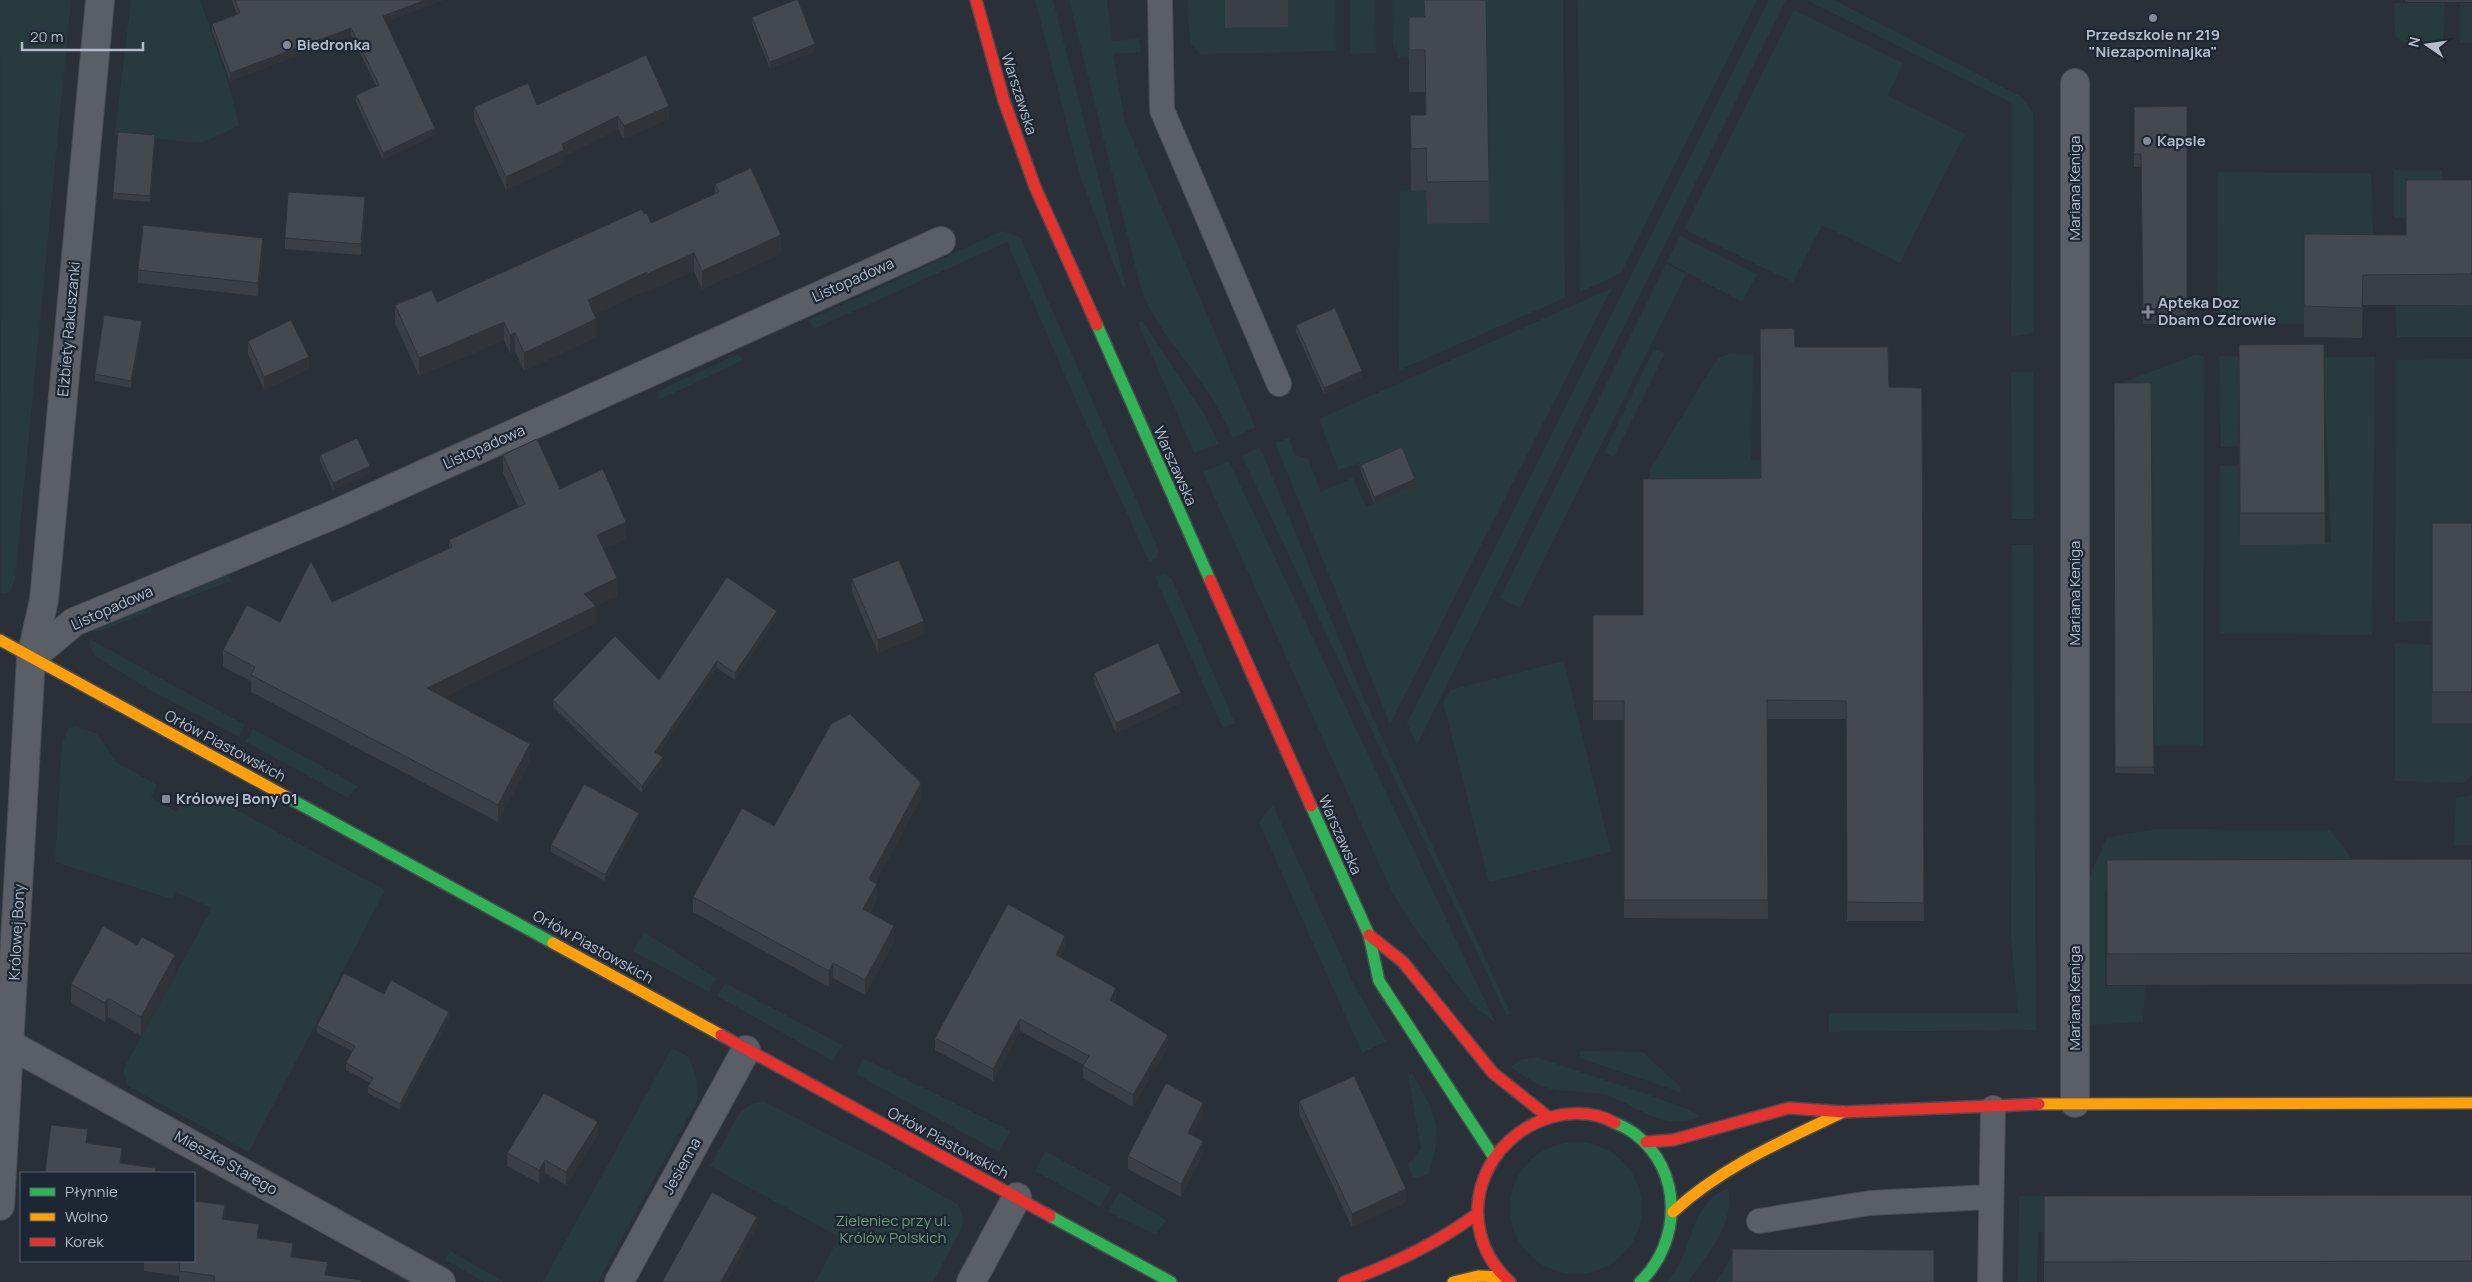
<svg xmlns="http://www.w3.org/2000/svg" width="2472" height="1282" font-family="Manrope,sans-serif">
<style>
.green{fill:#273a3e}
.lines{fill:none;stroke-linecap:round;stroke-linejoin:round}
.lane-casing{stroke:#484c53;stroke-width:26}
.street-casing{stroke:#484c53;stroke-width:30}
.fast-casing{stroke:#484c53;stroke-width:14}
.slow-casing{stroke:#484c53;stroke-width:14}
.jam-casing{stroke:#484c53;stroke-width:14}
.lane{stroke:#5a5e66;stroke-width:24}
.street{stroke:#5a5e66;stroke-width:28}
.fast{stroke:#30b455;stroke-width:11}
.slow{stroke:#ff9f0a;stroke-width:11}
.jam{stroke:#e5322d;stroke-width:11}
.wall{fill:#3a3f45}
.shaded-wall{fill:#303338}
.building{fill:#444950;stroke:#303338}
.poi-dot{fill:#848b96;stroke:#1d2633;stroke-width:2}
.labels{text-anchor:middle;stroke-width:4.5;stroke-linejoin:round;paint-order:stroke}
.poi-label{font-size:15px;font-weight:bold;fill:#b4bcc9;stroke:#1d2633;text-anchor:start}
.street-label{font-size:15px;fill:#b4bcc9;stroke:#1d2633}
.park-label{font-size:15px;fill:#6b9a76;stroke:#1d2633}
</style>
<rect width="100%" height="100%" fill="#2a3038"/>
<g class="green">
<path d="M0,0H71L15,579L10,592L1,594Z"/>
<path d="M131,0H200L228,83L239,126L201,143L115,135Z"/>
<path d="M1035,0H1053L1126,287L1123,288L1080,176Z"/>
<path d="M1069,0H1107L1112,41L1139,39L1141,52L1113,54L1125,122L1255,427L1233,438C1227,426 1222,414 1215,403C1192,364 1157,332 1141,289Z"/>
<path d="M1187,0H1225L1226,28L1288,27L1287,0H1335L1336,51L1201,54L1190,43Z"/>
<path d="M1350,0H1375L1376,53L1350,54Z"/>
<path d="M1392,0H1563L1565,298L1399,370L1400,190H1426L1427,224L1489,223L1409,59L1399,58L1393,45Z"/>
<path d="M1578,0H1757L1621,273L1580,292Z"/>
<path d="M1769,0H1786L1417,745L1407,723Z"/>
<path d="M1807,0H1834L2022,97L2033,113V333L2011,337L2012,103Z"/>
<path d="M2394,3H2445L2443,43L2402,42L2395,36Z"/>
<rect x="2460" y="3" width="12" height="40"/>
<path d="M1794,10L1903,63L1888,96L1965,134L1900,263L1822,225L1793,282L1684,229Z"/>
<rect x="2394" y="170" width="48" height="48"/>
<path d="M2218,172L2371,173L2374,263L2304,324H2217Z"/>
<path d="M1002,231L1020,237L1159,551L1156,558L1149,562L1082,415L1007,242L814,329L809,320Z"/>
<path d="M1680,236L1757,274L1742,302L1667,262Z"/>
<path d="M1666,264L1686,274L1520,608L1500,598Z"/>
<path d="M1612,288L1390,724L1275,443L1289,438L1295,455L1308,459L1321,492L1353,478L1366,507L1375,503L1401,454L1361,472L1359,463L1338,470L1319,419Z"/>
<path d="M2472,305V337H2397L2395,306Z"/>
<path d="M1142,320L1204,414L1219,444L1194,453L1138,323Z"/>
<path d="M1654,349L1665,353L1614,457L1604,452Z"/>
<path d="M738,354L743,360L659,400L658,391Z"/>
<path d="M1730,354H1753L1751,460L1775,461L1774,483L1650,482V469L1713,365L1720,357Z"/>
<path d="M2197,354L2204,357L2203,746H2157L2153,741L2114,386Z"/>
<path d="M2219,356L2375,357L2372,635L2220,634V465L2239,466L2240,545L2331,542L2324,376L2240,446L2221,447Z"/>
<path d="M2472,359V554L2436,621L2395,622L2396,360Z"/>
<path d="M2011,372H2033L2034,519H2012Z"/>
<path d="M1260,447L1364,699L1511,1014L1507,1016L1242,456Z"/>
<path d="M1229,461L1495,1022C1471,1007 1456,983 1439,960C1421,937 1405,916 1391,890L1203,472Z"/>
<path d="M2012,545H2033L2036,1030L1829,1032V1013H2018L2011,937Z"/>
<path d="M1165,573L1172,579L1235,723L1223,728L1155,577Z"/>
<path d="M223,574L229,577L232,581L177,601L172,595Z"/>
<path d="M149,604L153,611L94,633L92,627Z"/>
<path d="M90,639L245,725L239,737L143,686L94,655L90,646Z"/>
<path d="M2395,643L2436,645L2472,722V776L2464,783L2395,781Z"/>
<path d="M1564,661L1611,852L1489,882L1443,702L1450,690Z"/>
<path d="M76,727L96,733L117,763L157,785L151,798L177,812L185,799L218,800L385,890L249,1152L128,1086L123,1070L212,908L175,892L172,899L55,862L62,745L68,728Z"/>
<path d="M253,729L358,786L348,798L246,742Z"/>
<path d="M2472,795V845H2454L2456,798Z"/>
<path d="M1273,805L1353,983L1386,1041L1362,1053L1259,822Z"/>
<path d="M2157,829L2330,830L2374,887L2105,890V986H2145L2143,1022L2088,1025L2084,999L2090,876L2107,837Z"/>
<path d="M644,932L716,978L709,992L633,951Z"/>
<path d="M725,983L842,1045L833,1061L717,996Z"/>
<path d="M672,1048L689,1057L696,1077L698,1099L598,1282H543Z"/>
<path d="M1580,1051L1643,1052L1681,1088L1680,1092L1580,1058Z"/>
<path d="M1536,1057L1652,1096L1689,1110L1700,1116C1664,1135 1635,1102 1602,1094C1585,1091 1568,1092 1551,1089C1536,1085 1524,1076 1511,1067L1520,1060Z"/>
<path d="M863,1058L1011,1131L999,1152L856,1074Z"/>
<path d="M1412,1073C1436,1117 1444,1124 1429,1174L1413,1178L1408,1165L1421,1148L1408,1076Z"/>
<path d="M763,1101L882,1162L959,1205L963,1220L961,1230L933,1282H815L839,1237L710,1166L740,1112L751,1104Z"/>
<circle cx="1576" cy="1208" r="66"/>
<path d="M1045,1151L1111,1187L1100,1207L1035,1171Z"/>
<path d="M1728,1188C1736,1224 1707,1254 1688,1282H1667C1674,1272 1681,1263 1685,1251C1694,1227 1701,1199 1728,1188Z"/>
<path d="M1119,1192L1166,1220L1156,1235L1108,1212Z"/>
<path d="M2086,1195L2085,1232H2038L2037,1282H2018L2019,1196Z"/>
<path d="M450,1251L504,1282H484L445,1260Z"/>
<path d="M1733,1254V1282H1716Z"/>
</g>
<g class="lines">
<defs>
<g id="lane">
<path d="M1160,0L1162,110L1279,384"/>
<path d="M1759,1221L1870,1203L1990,1197"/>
<path d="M1990,1282L1993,1108"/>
</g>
<g id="street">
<path d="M31,658L74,622L333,515L941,241"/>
<path d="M11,1045L441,1282"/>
<path d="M2075,1103V83"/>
<path d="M0,1206L31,658L44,600L100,0"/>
<path d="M619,1282L746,1050"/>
<path d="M971,1282L1017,1197"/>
</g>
<g id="fast">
<path d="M1097,325L1210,580"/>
<path d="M285,796L553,943"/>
<path d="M1311,806L1369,935L1379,981L1493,1156"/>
<path d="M1615,1123C1622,1126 1629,1129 1635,1134C1683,1170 1682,1242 1640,1282"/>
<path d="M1050,1216L1171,1282"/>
</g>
<g id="slow">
<path d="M0,640L285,796"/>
<path d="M553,943L721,1035"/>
<path d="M2039,1104L2472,1103"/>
<path d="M1673,1212C1723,1166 1783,1141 1843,1112"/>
<path d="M1453,1282L1478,1276L1504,1277"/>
</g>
<g id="jam">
<path d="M976,0L1004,101L1035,187L1097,325"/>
<path d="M1210,580L1311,806"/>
<path d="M1369,935L1403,962L1493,1073L1547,1116"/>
<path d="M721,1035L1050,1216"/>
<path d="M1646,1142L1673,1140L1789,1108L1844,1112L2039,1104"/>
<path d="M1344,1282C1392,1265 1436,1244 1477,1214"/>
<path d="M1510,1282C1448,1226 1481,1131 1560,1115C1578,1112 1598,1113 1615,1123"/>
</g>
</defs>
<use href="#lane" class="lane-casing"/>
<use href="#street" class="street-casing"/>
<use href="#fast" class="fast-casing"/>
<use href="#slow" class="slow-casing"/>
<use href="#jam" class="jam-casing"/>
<use href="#lane" class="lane"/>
<use href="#street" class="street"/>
<use href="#fast" class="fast"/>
<use href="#slow" class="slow"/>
<use href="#jam" class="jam"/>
</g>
<g class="wall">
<path d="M232,0H443L386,22L435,135L383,160L356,102V95L376,86L351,35L230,81L212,31V24L237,14Z"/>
<path d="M1225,0H1288V27L1225,28Z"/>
<path d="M1424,0H1486L1489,223L1427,224L1426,190L1411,191L1410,115H1425V92H1409V17H1424Z"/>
<rect x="2405" y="0" width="67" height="2"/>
<path d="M752,17L815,51L770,69L752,23Z"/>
<path d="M537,105L669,119L624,139L618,129L564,156V163L506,190L474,120V107Z"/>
<path d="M2187,106V324H2143L2141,167H2134V107Z"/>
<path d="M155,142L150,202L113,199V193Z"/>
<path d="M2472,180V305H2363L2362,338L2304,337V234L2406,235Z"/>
<path d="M715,184L781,254L702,289L694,271L647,292V290L594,315L596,337L524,371L515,351L510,353L504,340L419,376L395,323V305L437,302L644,214L651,223L715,194Z"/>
<path d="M365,207L361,255L285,249V238Z"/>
<path d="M263,251L258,296L138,283V270Z"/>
<path d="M1296,325L1362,377L1324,394L1296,332Z"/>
<path d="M142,327L131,388L95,381V374Z"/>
<path d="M248,341L309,369L264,390L248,354Z"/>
<path d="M2324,344L2325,544L2240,545L2239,345Z"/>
<path d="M1795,347L1889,387L1922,388L1924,921H1847L1846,719H1767L1768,919L1624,918V720H1593V615H1643L1761,478Z"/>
<path d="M2114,383H2151L2154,774L2115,773Z"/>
<path d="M320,455L370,473L333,490L320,461Z"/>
<path d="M503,455L560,489L626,539L604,549L617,596L595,606L596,623L444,697L530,761L498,822L251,692V681L223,667V650L280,622L332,602L449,548V540L519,508L503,473Z"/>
<path d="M1361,465L1415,486L1374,503L1361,472Z"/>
<rect x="2432" y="523" width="40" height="200"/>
<path d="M852,579L924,634L878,653L852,592Z"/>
<path d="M777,617L735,680L717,668L658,754L663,763L642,793L553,707V700L659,680Z"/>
<path d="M1094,673L1181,703L1116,733L1094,683Z"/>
<path d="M921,798L875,883L877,899L870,913L894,942L865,995L833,978L829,987L693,912V897L774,826Z"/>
<path d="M639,820L605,881L551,852V845Z"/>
<path d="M2472,859V984L2107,985V860Z"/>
<path d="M1065,947L1060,957L1116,1000L1114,1003L1168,1046L1133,1107L1083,1078V1066L1084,1065L1020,1031L993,1081L935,1050V1038Z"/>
<path d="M175,974L141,1036L108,1017L105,1022L71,1003V984Z"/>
<path d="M384,994L449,1019L400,1110L368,1093V1087L370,1083L346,1070V1063L352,1051L317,1033V1026Z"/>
<path d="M1299,1101L1406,1202L1352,1227L1299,1114Z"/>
<path d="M1203,1116L1193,1136L1203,1154L1181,1197L1128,1169V1156Z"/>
<path d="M598,1135L566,1185L545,1173L539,1183L507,1166V1153Z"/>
<path d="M2472,1195V1282H2044V1196Z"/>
<path d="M225,1220L293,1258L328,1275L362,1282H179V1276L144,1271V1261H194Z"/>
</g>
<g class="shaded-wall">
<path d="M425,0H443L383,23V16Z"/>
<path d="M351,28V35L230,81V73Z"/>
<path d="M815,44V51L770,69V62Z"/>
<path d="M669,106V119L624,139V126Z"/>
<path d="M618,116V129L564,156V163L506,190V177L562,144Z"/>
<path d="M435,128V135L383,160V153Z"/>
<path d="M155,135V142L150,202V196Z"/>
<path d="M365,197V207L361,255V244Z"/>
<path d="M781,235V254L702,289V271Z"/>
<path d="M263,238V251L258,296V283Z"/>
<path d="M694,253V271L647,292V274Z"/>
<path d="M647,272V290L588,318V300Z"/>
<path d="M2363,275V305L2362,338V308Z"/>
<path d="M596,319V337L524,371V353Z"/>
<path d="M142,321V327L131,388V381Z"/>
<path d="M504,322V340L419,376V358Z"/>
<path d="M515,333V351L510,353V335Z"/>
<path d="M309,357V369L264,390V377Z"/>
<path d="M1362,371V377L1324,394V388Z"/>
<path d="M370,466V473L333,490V483Z"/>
<path d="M1415,479V486L1374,503V497Z"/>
<path d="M626,522V539L597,552V535Z"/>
<path d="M617,578V596L584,611V594Z"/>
<path d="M596,606V623L427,706V688Z"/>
<path d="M777,611V617L735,680V673Z"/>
<path d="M924,621V634L878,653V640Z"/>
<path d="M717,661V668L655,759V752Z"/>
<path d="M1181,693V703L1116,733V723Z"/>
<path d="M530,744V761L498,822V805Z"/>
<path d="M663,757V763L642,793V786Z"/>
<path d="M921,783V798L869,894V879Z"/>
<path d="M639,813V820L605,881V875Z"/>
<path d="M877,884V899L863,924V909Z"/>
<path d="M894,926V942L865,995V980Z"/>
<path d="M1065,936V947L1056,966V955Z"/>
<path d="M175,955V974L141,1036V1017Z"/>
<path d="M833,963V978L829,987V971Z"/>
<path d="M1116,988V1000L1110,1012V1000Z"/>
<path d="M108,998V1017L105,1022V1003Z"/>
<path d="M449,1012V1019L400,1110V1104Z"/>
<path d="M1020,1019V1031L993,1081V1069Z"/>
<path d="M1168,1035V1046L1133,1107V1095Z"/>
<path d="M1203,1103V1116L1188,1146V1133Z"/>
<path d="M598,1122V1135L566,1185V1172Z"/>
<path d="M1203,1141V1154L1181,1197V1184Z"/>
<path d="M122,1148V1167L120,1163Z"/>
<path d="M545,1160V1173L539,1183V1170Z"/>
<path d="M1406,1189V1202L1352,1227V1214Z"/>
<path d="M225,1205V1224L222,1219Z"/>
<path d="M757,1217V1227L727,1282H721Z"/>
<path d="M293,1243V1262L291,1257Z"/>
<path d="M328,1262L327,1282L325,1275Z"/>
</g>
<g class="building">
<path d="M235,0H425L383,16L435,128L383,153L356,95L379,85L351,28L230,73L212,24L240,13Z"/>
<path d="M795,0H798L815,44L770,62L752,17Z"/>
<path d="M1424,0H1486L1489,181L1427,182L1426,148L1411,149L1410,115H1426L1425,50H1409V17H1425Z"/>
<path d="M646,55L669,106L624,126L618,116L562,144L564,150L506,177L474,107L528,83L537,105Z"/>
<path d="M2187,106V311H2143L2141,154H2134V107Z"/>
<path d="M118,132L155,135L150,196L113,193Z"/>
<path d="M751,168L781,235L702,271L694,253L647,274V272L588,300L596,319L524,353L515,333L510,335L504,322L419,358L395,305L432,290L437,302L642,209L644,214L647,213L651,223L719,192L715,184Z"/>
<path d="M2406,180H2472V274L2363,275L2362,308L2304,306V234L2406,235Z"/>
<path d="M288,192L365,197L361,244L285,238Z"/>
<path d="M143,225L263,238L258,283L138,270Z"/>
<path d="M1335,308L1362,371L1324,388L1296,325Z"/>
<path d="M104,315L142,321L131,381L95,374Z"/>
<path d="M291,320L309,357L264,377L248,341Z"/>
<path d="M1794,328L1795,347H1888L1889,387L1922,388L1924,903L1847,902L1846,701L1767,700L1768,900H1624V701H1593V615H1643V479L1761,478L1760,329Z"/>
<path d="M2324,344L2325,513H2240L2239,345Z"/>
<path d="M2114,383H2151L2154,767H2115Z"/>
<path d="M357,438L370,466L333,483L320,455Z"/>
<path d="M537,439L560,489L603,469L626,522L597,535L617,578L584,594L596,606L427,688L530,744L498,805L251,675L255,667L223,650L247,605L280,622L311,561L332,602L452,547L449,540L525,504L503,455Z"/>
<path d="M1402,447L1415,479L1374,497L1361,465Z"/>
<rect x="2432" y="523" width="40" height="169"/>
<path d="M899,560L924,621L878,640L852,579Z"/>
<path d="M727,577L777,611L735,673L717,661L655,752L663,757L642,786L553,700L615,636L659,680Z"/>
<path d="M1158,643L1181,693L1116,723L1094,673Z"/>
<path d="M850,714L921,783L869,879L877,884L863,909L894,926L865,980L833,963L829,971L693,897L742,808L774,826L831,724Z"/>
<path d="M584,784L639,813L605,875L551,845Z"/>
<path d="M2472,859V953L2107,954V860Z"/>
<path d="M1008,904L1065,936L1056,955L1116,988L1110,1000L1168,1035L1133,1095L1083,1066L1089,1056L1020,1019L993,1069L935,1038Z"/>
<path d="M103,926L137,945L142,937L175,955L141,1017L108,998L105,1003L71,984Z"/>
<path d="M344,973L384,994L391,980L449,1012L400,1104L368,1087L373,1078L346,1063L355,1046L317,1026Z"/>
<path d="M1354,1076L1406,1189L1352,1214L1299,1101Z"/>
<path d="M1166,1083L1203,1103L1188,1133L1203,1141L1181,1184L1128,1156Z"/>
<path d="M544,1093L598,1122L566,1172L545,1160L539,1170L507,1153Z"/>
<path d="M51,1125L88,1129L86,1143L122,1148L120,1163L156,1168L155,1173H45Z"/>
<path d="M712,1192L757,1217L721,1282H662Z"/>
<path d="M2472,1195V1261L2044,1262V1196Z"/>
<path d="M194,1201L225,1205L222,1219L259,1224L257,1238L293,1243L291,1257L328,1262L325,1275L362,1280L361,1282H214L215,1276L179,1271L180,1261H194Z"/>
<path d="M1732,1249L1934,1250V1282H1732Z"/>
</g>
<g class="poi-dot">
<circle cx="2153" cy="18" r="5"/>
<circle cx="287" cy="45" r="5"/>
<circle cx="2147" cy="141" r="5"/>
<path d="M2145.5 304.5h5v5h5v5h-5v5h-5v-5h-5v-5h5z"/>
<rect x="161" y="794" width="10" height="10" rx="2.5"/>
</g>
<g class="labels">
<g class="poi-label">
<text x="2153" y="40" text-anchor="middle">Przedszkole nr 219<tspan x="2153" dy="17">"Niezapominajka"</tspan></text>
<text x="297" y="50">Biedronka</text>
<text x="2157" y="146">Kapsle</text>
<text x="2158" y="308">Apteka Doz<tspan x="2158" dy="17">Dbam O Zdrowie</tspan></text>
<text x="176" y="804">Królowej Bony 01</text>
</g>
<g class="street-label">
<text transform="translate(1019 94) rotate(72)" y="5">Warszawska</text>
<text transform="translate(2075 188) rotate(-90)" y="5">Mariana Keniga</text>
<text transform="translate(853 280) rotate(-24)" y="5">Listopadowa</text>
<text transform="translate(69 329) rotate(-85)" y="5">Elżbiety Rakuszanki</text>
<text transform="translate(484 447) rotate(-24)" y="5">Listopadowa</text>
<text transform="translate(1175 466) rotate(66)" y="5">Warszawska</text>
<text transform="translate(2075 593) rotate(-90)" y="5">Mariana Keniga</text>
<text transform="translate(112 608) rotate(-24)" y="5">Listopadowa</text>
<text transform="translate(225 746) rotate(28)" y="5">Orłów Piastowskich</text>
<text transform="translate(1340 835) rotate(66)" y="5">Warszawska</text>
<text transform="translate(17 932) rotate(-87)" y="5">Królowej Bony</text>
<text transform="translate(593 947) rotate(29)" y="5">Orłów Piastowskich</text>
<text transform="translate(2075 998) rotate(-90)" y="5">Mariana Keniga</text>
<text transform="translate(948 1143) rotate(28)" y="5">Orłów Piastowskich</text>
<text transform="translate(226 1163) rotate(29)" y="5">Mieszka Starego</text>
<text transform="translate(682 1166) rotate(-61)" y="5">Jesienna</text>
</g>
<g class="park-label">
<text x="893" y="1226">Zieleniec przy ul.<tspan x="893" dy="17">Królów Polskich</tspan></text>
</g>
</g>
<rect x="20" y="1172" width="175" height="90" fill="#1d2633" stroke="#59626f"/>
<rect x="30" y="1188" width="25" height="8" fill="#30b455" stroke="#59626f"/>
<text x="65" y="1197" font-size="15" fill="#b4bcc9">Płynnie</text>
<rect x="30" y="1213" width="25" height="8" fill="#ff9f0a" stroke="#59626f"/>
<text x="65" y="1222" font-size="15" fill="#b4bcc9">Wolno</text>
<rect x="30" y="1238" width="25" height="8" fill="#e5322d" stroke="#59626f"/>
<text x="65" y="1247" font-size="15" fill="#b4bcc9">Korek</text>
<g transform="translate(2427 45) rotate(283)" stroke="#1d2633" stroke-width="4" paint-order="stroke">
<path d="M0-4L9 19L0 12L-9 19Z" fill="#b4bcc9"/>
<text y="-8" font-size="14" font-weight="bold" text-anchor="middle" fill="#b4bcc9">N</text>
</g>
<path d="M22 42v8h121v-8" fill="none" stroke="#b4bcc9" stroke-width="2.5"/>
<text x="30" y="42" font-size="15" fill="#b4bcc9" stroke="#1d2633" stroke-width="4" paint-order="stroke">20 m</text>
</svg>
